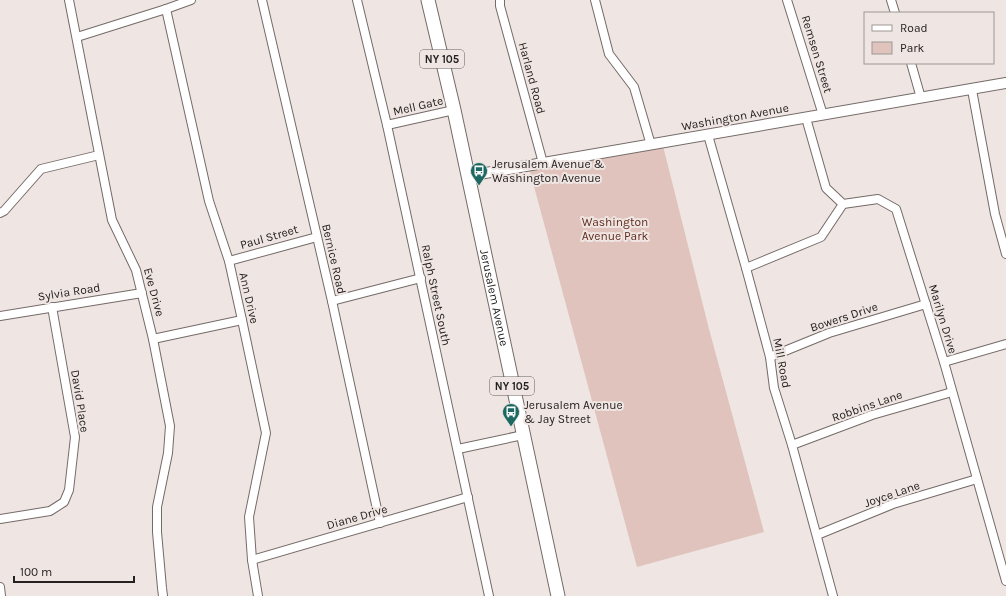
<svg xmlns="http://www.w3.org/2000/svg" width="1006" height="596" font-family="Karla,sans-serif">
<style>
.green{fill:#e0c3bc}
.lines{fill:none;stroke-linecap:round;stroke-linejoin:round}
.minor-casing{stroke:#746b68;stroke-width:10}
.tertiary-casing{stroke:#746b68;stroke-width:12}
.primary-casing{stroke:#746b68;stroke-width:15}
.minor{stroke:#fff;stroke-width:8}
.tertiary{stroke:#fff;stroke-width:10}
.primary{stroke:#fff;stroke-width:13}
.labels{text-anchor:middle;stroke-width:4;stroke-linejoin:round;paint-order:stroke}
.shield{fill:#efe5e2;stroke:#615c5a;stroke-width:1}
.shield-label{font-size:11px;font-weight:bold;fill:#242120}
.street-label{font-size:12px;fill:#242120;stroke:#efe5e2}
.poi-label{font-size:12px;fill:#242120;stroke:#efe5e2;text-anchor:start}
.park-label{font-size:12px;fill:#602c1e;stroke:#efe5e2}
</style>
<rect width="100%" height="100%" fill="#efe5e2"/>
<path class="green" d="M663,146L709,329L764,532L637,567L529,168Z"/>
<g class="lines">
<defs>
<g id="minor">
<path d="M69,0L112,220L136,270L153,339L170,426L168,453L157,507V532L162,588L163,596"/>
<path d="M262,0L332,301L380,523"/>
<path d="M357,0L387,125L489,596"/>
<path d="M500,0V6L543,163"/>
<path d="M595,0L609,54L634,87L651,145"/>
<path d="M787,0L823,115"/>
<path d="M891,0L895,13"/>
<path d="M166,9L209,201L229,261L242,320L266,433L249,517L252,560L258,596"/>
<path d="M77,37L166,9L191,0"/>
<path d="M911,63L921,98"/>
<path d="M972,90L995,214L1006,254"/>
<path d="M806,118L826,188L843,204L878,199L896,209L944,362L1006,581"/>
<path d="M387,125L454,110"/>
<path d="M708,135L746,268L770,357L774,388L792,445L833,596"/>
<path d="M0,213L4,211L41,169L99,155"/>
<path d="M229,261L317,237"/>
<path d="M746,268L821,237L843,204"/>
<path d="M332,301L421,278"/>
<path d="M0,316L142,293"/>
<path d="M153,339L242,320"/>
<path d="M770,357L829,333L926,304"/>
<path d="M944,362L1006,344"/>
<path d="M792,445L872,415L952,392"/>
<path d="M458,449L523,435"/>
<path d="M0,519L50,511L64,502L69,490L75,437L52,307"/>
<path d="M817,535L893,504L977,479"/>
<path d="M252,560L468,497"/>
<path d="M0,587L1,596"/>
</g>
<path id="tertiary" d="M468,176L1006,83"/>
<g id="primary">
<path id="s1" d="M428,0L454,110L558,596"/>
</g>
</defs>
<use href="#minor" class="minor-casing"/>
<use href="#tertiary" class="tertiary-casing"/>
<use href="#primary" class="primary-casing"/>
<use href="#minor" class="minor"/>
<use href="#tertiary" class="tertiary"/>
<use href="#primary" class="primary"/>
</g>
<defs>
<symbol id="bus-pin" viewBox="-11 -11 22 30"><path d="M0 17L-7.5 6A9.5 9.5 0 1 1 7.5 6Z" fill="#1d6861" stroke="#efe5e2"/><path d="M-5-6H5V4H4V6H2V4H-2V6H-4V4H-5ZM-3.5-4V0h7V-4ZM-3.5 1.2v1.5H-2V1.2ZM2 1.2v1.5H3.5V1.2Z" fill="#fff"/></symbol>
</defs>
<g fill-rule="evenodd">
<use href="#bus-pin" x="469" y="161" width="20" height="27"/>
<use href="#bus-pin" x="501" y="402" width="20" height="27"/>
</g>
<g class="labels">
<g class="shield">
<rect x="420" y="50" width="44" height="18" rx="3"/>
<rect x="490" y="377" width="44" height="18" rx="3"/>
</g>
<g class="shield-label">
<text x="442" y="63">NY 105</text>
<text x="512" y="390">NY 105</text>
</g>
<g class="street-label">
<text transform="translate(817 54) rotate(73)" y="4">Remsen Street</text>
<text transform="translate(532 78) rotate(75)" y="4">Harland Road</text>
<text transform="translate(418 106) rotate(-13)" y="4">Mell Gate</text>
<text transform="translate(735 117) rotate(-10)" y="4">Washington Avenue</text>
<text transform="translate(269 237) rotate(-16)" y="4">Paul Street</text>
<text transform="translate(334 259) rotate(77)" y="4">Bernice Road</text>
<text transform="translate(69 292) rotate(-9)" y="4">Sylvia Road</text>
<text transform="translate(154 292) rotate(75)" y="4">Eve Drive</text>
<text transform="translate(436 295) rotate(78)" y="4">Ralph Street South</text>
<text transform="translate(249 298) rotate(77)" y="4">Ann Drive</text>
<text dy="4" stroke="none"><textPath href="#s1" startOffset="305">Jerusalem Avenue</textPath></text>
<text transform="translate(844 317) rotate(-18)" y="4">Bowers Drive</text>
<text transform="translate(943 319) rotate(73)" y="4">Marilyn Drive</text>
<text transform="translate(782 363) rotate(79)" y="4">Mill Road</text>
<text transform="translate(80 401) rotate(81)" y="4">David Place</text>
<text transform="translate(867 406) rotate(-19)" y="4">Robbins Lane</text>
<text transform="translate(892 494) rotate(-19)" y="4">Joyce Lane</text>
<text transform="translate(357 517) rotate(-16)" y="4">Diane Drive</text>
</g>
<g class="poi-label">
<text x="492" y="168">Jerusalem Avenue &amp;<tspan x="492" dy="14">Washington Avenue</tspan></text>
<text x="524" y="409">Jerusalem Avenue<tspan x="524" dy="14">&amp; Jay Street</tspan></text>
</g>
<g class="park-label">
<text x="615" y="226">Washington<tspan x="615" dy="14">Avenue Park</tspan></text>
</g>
</g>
<rect x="864" y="12" width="130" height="52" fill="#efe5e2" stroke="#9e9794"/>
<rect x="872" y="25" width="20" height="6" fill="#ffffff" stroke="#9e9794"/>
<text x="900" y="32" font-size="12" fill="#242120">Road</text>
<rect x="872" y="42" width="20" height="12" fill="#e0c3bc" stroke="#9e9794"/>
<text x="900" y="52" font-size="12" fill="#242120">Park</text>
<path d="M14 576v6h120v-6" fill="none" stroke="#242120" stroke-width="2"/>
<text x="20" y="576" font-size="12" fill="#242120" stroke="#efe5e2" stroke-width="3" paint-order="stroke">100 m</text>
</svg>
